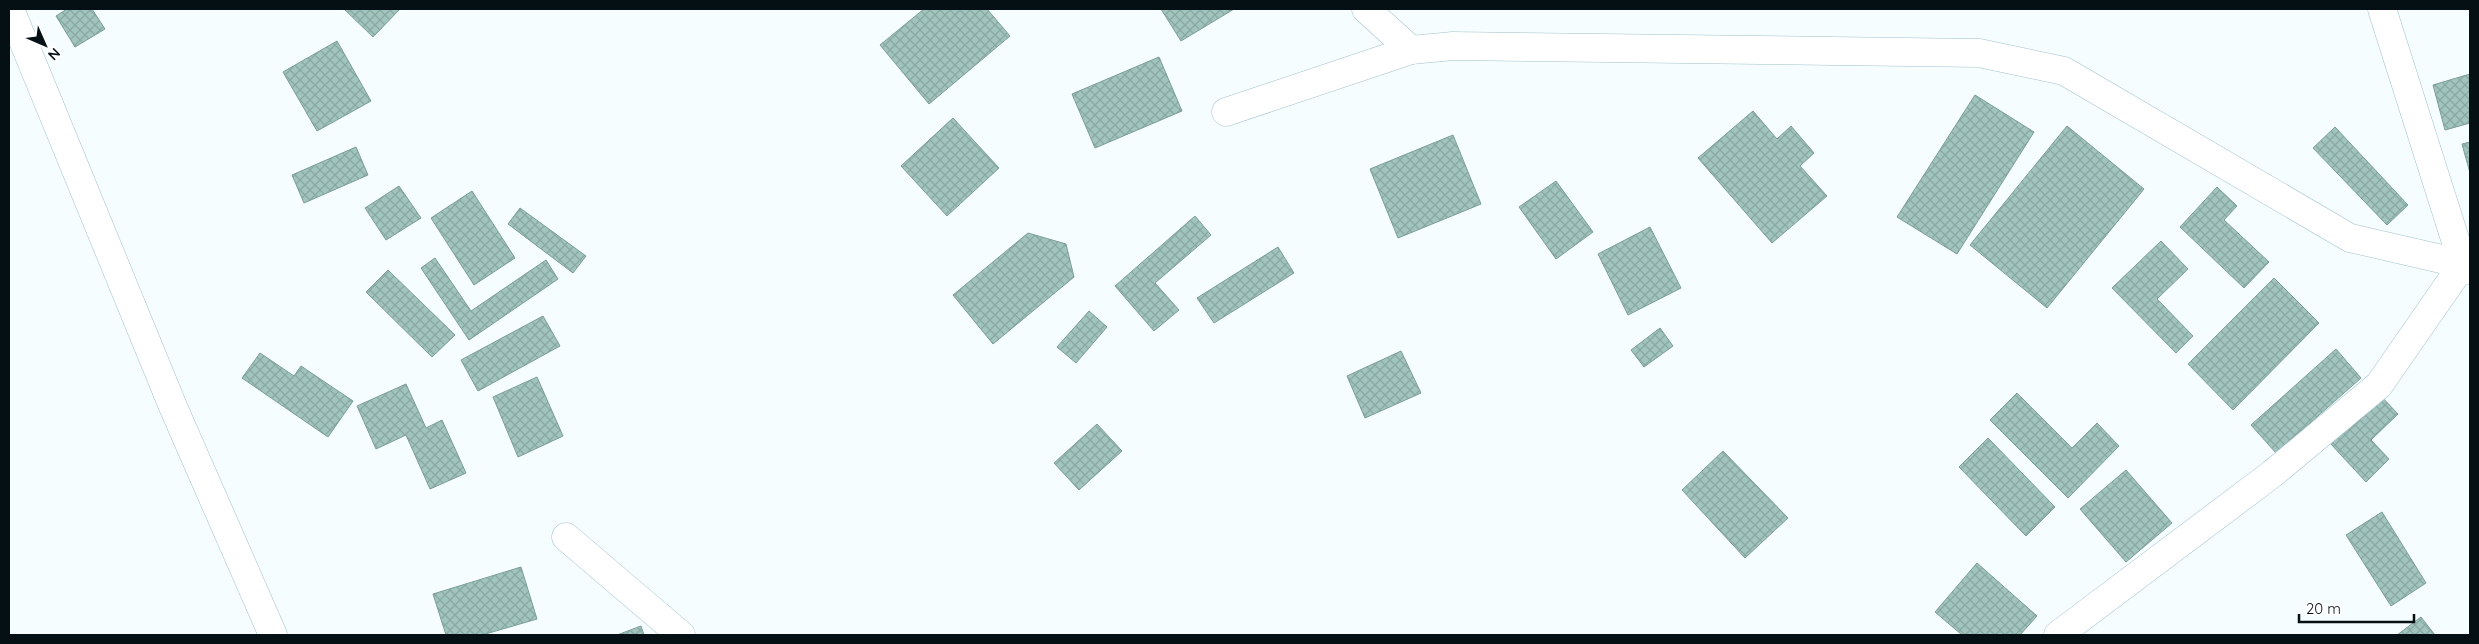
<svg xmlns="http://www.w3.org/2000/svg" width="2479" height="644" font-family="Quicksand,sans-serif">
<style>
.building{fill:url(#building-cross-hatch);stroke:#7c9e98}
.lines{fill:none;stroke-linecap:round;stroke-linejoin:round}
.street-casing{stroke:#a0c3cc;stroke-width:29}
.street{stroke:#fff;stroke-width:28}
</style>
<defs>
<pattern id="building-cross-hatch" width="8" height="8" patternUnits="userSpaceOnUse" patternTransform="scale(1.25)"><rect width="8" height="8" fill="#a1c5be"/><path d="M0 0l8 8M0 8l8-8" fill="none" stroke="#89a8a2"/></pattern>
</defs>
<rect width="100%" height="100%" fill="#f6fdff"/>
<g class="building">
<path d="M67,9H92L105,29L75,47L56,16Z"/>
<path d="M344,9H400L373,37Z"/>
<path d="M924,9H987L1010,36L929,104L880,45Z"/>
<path d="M1161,9H1234L1181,41Z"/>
<path d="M337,41L371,101L317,131L283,72Z"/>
<path d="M1159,57L1182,111L1095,148L1072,94Z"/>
<path d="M2470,74V123L2445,130L2433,85Z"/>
<path d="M1975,95L2034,132L1957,254L1897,217Z"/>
<path d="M1753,111L1777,139L1791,126L1814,153L1800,166L1827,196L1772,243L1698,158Z"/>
<path d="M953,118L999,168L947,216L901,166Z"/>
<path d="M2067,126L2144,189L2047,308L1970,245Z"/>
<path d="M2335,127L2408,205L2387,225L2313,148Z"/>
<path d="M1453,135L1481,204L1398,238L1370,169Z"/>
<path d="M2470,142V173L2462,144Z"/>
<path d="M356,147L368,175L304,203L292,175Z"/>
<path d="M1556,181L1593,232L1556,259L1519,207Z"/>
<path d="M399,186L421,218L386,240L365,208Z"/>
<path d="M2217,187L2237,206L2224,220L2269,262L2244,288L2180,227Z"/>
<path d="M472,191L515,258L474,285L431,218Z"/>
<path d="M520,208L586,256L573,273L508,224Z"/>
<path d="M1195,216L1211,235L1155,283L1179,310L1154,331L1115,286Z"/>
<path d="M1650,227L1681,288L1628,315L1598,254Z"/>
<path d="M1028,233L1066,244L1074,277L993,344L953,295Z"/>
<path d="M2161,241L2188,269L2157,299L2193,336L2176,353L2112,288Z"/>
<path d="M1278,247L1294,273L1214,323L1197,298Z"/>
<path d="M435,258L471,311L546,260L558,279L469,340L421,268Z"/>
<path d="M388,270L455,335L432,357L366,292Z"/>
<path d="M2274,278L2319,323L2233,410L2188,364Z"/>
<path d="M1089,311L1107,327L1076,363L1057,347Z"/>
<path d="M543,316L560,346L478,391L461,360Z"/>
<path d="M1660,328L1673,346L1644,367L1631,350Z"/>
<path d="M2336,349L2361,378L2276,453L2251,425Z"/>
<path d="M1401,351L1421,393L1365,418L1347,376Z"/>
<path d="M260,353L294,376L301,366L353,401L328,437L242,378Z"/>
<path d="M537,377L563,436L518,457L493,397Z"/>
<path d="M406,384L426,428L442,420L466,473L430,489L406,435L376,449L357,406Z"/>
<path d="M2017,393L2072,448L2097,423L2119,446L2068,498L1990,420Z"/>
<path d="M2379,394L2398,414L2371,440L2389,459L2366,482L2329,442Z"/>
<path d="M1097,424L1122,451L1079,490L1054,463Z"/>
<path d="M1988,438L2055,507L2026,536L1959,467Z"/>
<path d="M1723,451L1788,518L1745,558L1682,490Z"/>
<path d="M2126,470L2172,523L2126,562L2080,509Z"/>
<path d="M2382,512L2426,583L2391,606L2346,535Z"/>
<path d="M1977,563L2037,616L2020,635H1962L1935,612Z"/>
<path d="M521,567L537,619L482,635H446L433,594Z"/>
<path d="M2421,617L2435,635H2397Z"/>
<path d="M641,626L644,635H617Z"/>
</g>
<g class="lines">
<defs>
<g id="street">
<path d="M10,9L174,409L273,635"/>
<path d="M1366,9L1411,50"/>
<path d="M2382,9L2463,264"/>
<path d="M1226,112L1411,50L1453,46L1979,53L2064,71L2350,238L2463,264L2470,270"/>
<path d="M566,537L681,635"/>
<path d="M2058,635L2272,474L2379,385L2463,264"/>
</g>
</defs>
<use href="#street" class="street-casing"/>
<use href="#street" class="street"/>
</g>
<rect width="2479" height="644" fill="none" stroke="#041013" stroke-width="20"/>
<g transform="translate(45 45) rotate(135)" stroke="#ffffff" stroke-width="4" paint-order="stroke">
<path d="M0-4L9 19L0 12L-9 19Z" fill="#041013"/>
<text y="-8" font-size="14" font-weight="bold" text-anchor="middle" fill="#041013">N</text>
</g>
<path d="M2299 614v8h115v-8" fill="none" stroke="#041013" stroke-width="2.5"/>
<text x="2306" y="614" font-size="15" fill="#041013" stroke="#ffffff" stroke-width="4" paint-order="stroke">20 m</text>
</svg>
